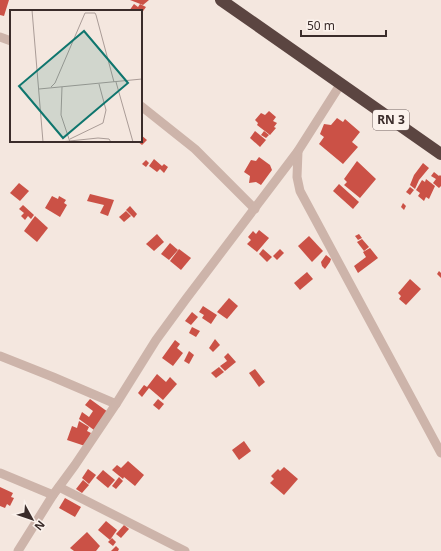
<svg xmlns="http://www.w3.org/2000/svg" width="441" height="551" font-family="'Noto Sans',sans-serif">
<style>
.building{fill:#cb5146}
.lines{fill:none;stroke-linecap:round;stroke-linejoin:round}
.street{stroke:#cdb4aa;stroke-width:9}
.highway{stroke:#5b4541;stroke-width:12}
.labels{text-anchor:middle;stroke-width:3;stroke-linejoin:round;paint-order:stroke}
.shield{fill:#fbf2ec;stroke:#746764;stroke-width:1}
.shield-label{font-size:12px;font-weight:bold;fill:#3a2c2a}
.inset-road{fill:none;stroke:#aa9c97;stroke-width:1}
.view{fill:#0f766e;fill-opacity:0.15;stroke:#0f766e;stroke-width:2}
.inset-edge{fill:none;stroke:#3a2c2a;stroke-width:2}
</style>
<rect width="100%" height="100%" fill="#f4e7df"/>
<g class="building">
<path d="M0,0H9L4,16L0,15Z"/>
<path d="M130,0H149L143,5Z"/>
<path d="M134,4L138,7L140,4L146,7L141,14V11H129Z"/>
<path d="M269,111L276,117L273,121L277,123L274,127L276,128L270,135L257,125L258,123L255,120L261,113L265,115Z"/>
<path d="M337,118L343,122L345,119L360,132L352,142L358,147L343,164L319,144L324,137L320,134L324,124L331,125Z"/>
<path d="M255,131L266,140L260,147L250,138Z"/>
<path d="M264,131L269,135L266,138L261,135Z"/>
<path d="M141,135L147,140L142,145L137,141H141Z"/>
<path d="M259,157L270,165L272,170L261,185L256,182L249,183L250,176L244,172L251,160L256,161Z"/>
<path d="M154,159L162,166L164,164L168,167L164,173L160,169L157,172L149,166Z"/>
<path d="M146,160L149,163L146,167L142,164Z"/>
<path d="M357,161L376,179L360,198L344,185L347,182L344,179Z"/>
<path d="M423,163L429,168L419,180L415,189L410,185L414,175Z"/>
<path d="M434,172L439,176L440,175L441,176V186L439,188L433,183L436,179L431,176Z"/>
<path d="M426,179L435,186L429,199L426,197L424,201L418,196L420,193L416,190L422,180L425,182Z"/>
<path d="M19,183L29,191L20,201L10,193Z"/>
<path d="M339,184L359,202L353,209L333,191Z"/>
<path d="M410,187L414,190L410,195L406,192Z"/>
<path d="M90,194L114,200L108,216L100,213L104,205L87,201Z"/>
<path d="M52,196L58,199L59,196L66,200L64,203L67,205L60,217L45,208Z"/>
<path d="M403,203L406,206L404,210L401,207Z"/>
<path d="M23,205L34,215L31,219L28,216L25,220L21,216L24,213L19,209Z"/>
<path d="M130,206L137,214L134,218L126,210Z"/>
<path d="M126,211L131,216L124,222L119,217Z"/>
<path d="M35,216L48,228L37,242L24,231Z"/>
<path d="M259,230L269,238L257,252L247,244L251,240L248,237L253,231L256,234Z"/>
<path d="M157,234L164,242L154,251L146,244Z"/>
<path d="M359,234L362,238L358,240L355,236Z"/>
<path d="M309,236L323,251L312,262L298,246Z"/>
<path d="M362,239L369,247L364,251L357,242Z"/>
<path d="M170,243L178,250L169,260L161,254Z"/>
<path d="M370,248L378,258L358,273L354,266L366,257L363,252Z"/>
<path d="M179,249L191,258L181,270L170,261Z"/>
<path d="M263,249L272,257L267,262L259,254Z"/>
<path d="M280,249L284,253L277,260L273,256Z"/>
<path d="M326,255L331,259L330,262L325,269L322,266L321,262Z"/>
<path d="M439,271L441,273V278L437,274Z"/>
<path d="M307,272L313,279L300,290L294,283Z"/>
<path d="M410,279L421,289L406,305L399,299L401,296L398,293Z"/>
<path d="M229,298L238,306L227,319L217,312Z"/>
<path d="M203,306L217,315L211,324L202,318L204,315L199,312Z"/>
<path d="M192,312L198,317L191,325L185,321Z"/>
<path d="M192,327L200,331L196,337L189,333Z"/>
<path d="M215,339L220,345L213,352L209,348Z"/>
<path d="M175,340L180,344L177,348L183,353L173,366L162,358Z"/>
<path d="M189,351L194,355L189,364L184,361Z"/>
<path d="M228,353L236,362L225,371L220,366L227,361L224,357Z"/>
<path d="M219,367L224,372L216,378L211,373Z"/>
<path d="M255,369L265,382L259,387L249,373Z"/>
<path d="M157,374L166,382L170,377L177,384L163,400L149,388L142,397L138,393L144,385L147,387Z"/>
<path d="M90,399L108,412L94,430L79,419L82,412L89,417L93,411L85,405Z"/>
<path d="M158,399L164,404L159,410L153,405Z"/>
<path d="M79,421L89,427L87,431L91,433L85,446L67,440L72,426L77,428Z"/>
<path d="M244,441L251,451L239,460L232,450Z"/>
<path d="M128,461L144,475L135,486L124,477L123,479L112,470L117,465L121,468Z"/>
<path d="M284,467L298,479L284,495L270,483L274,479L271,476L278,469L280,471Z"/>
<path d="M88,469L96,475L89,484L82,478Z"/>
<path d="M103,470L115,480L108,488L96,478Z"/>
<path d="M119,477L123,481L116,489L112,486Z"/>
<path d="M83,480L89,485L82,493L76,489Z"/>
<path d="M0,487L13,493L11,497L14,498L10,506L7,504L5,508L0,506Z"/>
<path d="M65,498L81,507L75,517L59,508Z"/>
<path d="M106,521L117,530L110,540L98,530Z"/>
<path d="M124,525L129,529L121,538L116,534Z"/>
<path d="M87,532L100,546L96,551H74L70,548Z"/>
<path d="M112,538L116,542L113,546L108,542Z"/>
<path d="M116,546L119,549L118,551H111Z"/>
</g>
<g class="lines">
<g class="street">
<path d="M0,37L11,41"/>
<path d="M141,106L195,149L255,209"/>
<path d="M298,151L297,177L300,191L441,453"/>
<path d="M0,356L53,377L116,404"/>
<path d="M0,473L53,495"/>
<path d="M59,487L185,551"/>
<path d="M18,551L53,495L75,465L116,404L156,340L186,299L298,151L340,85"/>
</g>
<path class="highway" d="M221,0L441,154"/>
</g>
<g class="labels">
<rect class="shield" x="373" y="110" width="36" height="20" rx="3"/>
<g class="shield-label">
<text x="391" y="124">RN 3</text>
</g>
</g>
<g transform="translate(10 10)">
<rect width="132" height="132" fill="#f4e7df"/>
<path class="inset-road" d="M22,0L33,132M106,72L123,132M41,77L45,73L75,3H85L86,5L104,72M52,77L51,105L60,132M29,79L132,69M60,129L93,113L96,100L89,74M50,132L88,128L99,129L101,132"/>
<path class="view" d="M74,21L118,73L53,128L9,76Z"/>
<rect width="132" height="132" class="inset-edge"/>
</g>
<g transform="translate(32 519) rotate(130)" stroke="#fbf2ec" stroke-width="3" paint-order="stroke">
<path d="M0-3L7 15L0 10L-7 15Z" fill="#3a2c2a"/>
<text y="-6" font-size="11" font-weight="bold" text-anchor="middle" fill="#3a2c2a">N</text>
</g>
<path d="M301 30v6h85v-6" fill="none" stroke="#3a2c2a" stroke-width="2"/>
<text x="307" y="30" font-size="12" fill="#3a2c2a" stroke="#fbf2ec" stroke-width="3" paint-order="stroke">50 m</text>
</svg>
